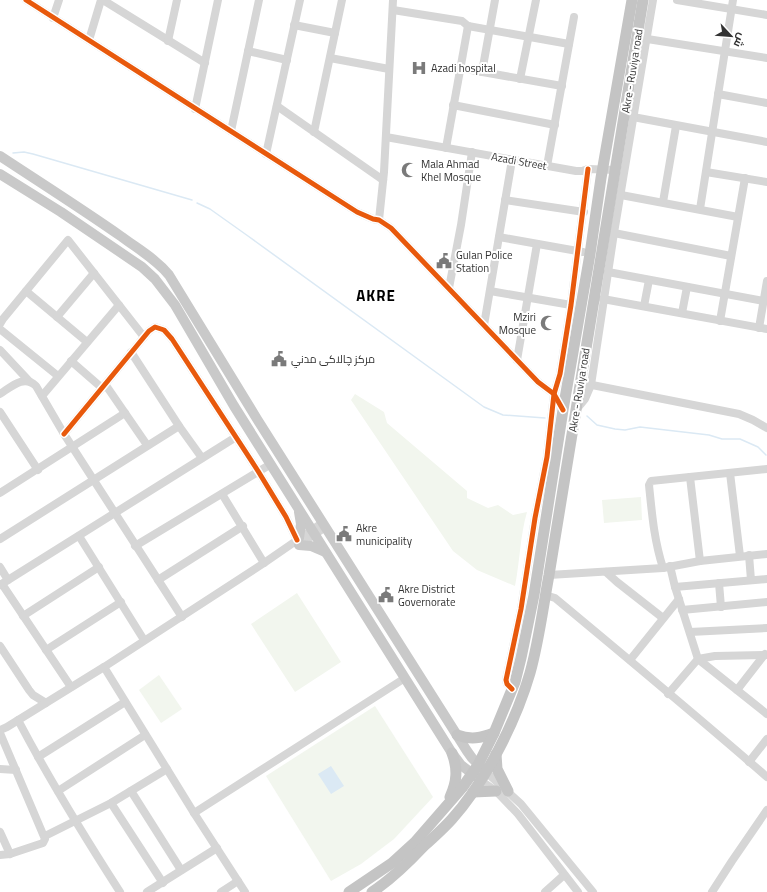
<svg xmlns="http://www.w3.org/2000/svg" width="767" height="892" font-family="'Titillium Web',Cairo,sans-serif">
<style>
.green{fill:#f2f6ee}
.water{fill:#dbe9f4}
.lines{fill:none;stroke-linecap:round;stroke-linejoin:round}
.stream{stroke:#dbe9f4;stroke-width:1.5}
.minor{stroke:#d6d6d6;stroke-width:8}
.major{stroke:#c9c9c9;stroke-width:10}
.highway{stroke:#c4c4c4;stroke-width:11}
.cycleway-casing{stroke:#fff;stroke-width:8}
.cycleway{stroke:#e8590c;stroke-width:5}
.labels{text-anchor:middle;stroke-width:4;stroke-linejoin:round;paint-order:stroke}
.poi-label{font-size:11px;fill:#323232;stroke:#fff;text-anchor:start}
.street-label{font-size:11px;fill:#323232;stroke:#fff}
.district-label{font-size:15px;font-weight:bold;letter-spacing:1px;fill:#000;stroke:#fff}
</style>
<rect width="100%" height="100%" fill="#fff"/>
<g class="green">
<path d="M355,394L384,412L387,423L467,491V498L488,508L498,505L513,515L527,512C520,536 520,561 515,586L477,570L453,551L351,400Z"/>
<path d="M641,497L642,520L604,523L602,500Z"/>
<path d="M297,593L341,662L295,692L251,624Z"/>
<path d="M159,675L182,709L161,723L139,690Z"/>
<path d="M375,706L433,797L394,839L361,864L331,881L266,776Z"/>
</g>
<path class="water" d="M331,766L344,786L331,794L318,774Z"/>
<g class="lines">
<g class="stream">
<path d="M13,153L24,152L33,154L192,200"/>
<path d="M197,203L210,209L248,236L484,407L503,415L545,418"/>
<path d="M587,416L597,425L615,429L625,430L640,427L709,435L722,439H740L758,447L766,455"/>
</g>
<g class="minor">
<path d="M26,0L357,212L373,219L379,220L391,228L538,382L554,394L563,410"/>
<path d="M103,0L205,63"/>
<path d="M677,0L767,15"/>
<path d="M393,10L462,21L468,26L569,44"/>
<path d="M53,18L59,0"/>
<path d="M294,25L335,33"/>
<path d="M641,38L767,58"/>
<path d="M89,40L101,0"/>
<path d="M168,41L177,0"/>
<path d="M248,51L287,60"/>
<path d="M330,58L389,69"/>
<path d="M460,68L562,86"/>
<path d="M482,72L495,0"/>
<path d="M520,79L536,0"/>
<path d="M718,94L767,103"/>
<path d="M453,105L555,125"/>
<path d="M277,106L383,180"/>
<path d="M195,109L218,0"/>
<path d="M633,117L767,142"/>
<path d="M231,131L259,0"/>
<path d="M314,132L342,0"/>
<path d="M386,137L576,171H582L588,169L616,170"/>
<path d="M446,148L468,26"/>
<path d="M266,154L300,0"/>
<path d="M547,166L574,17"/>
<path d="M706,172L767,182"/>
<path d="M621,195L738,217"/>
<path d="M505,200L584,212"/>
<path d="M663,202L676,126"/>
<path d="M700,209L733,0"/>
<path d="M379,220L384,172L393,0"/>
<path d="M614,233L731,256"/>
<path d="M499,237L583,252"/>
<path d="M608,272L764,301"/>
<path d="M449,288L461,225L472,152"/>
<path d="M26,291L87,342"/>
<path d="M490,291L571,305"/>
<path d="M603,299L767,329"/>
<path d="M644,306L649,280"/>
<path d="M682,313L687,287"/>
<path d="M57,317L94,273"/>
<path d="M720,321L745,178"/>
<path d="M0,324L3,319L68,240L144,337"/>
<path d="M484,325L512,160"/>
<path d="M759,328L767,281"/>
<path d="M0,329L58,376"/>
<path d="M0,350L29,381"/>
<path d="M131,352L179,426L202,458"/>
<path d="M517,360L537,244"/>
<path d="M71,361L102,388"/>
<path d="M105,384L147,445"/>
<path d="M587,384L739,414L753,420L767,428"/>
<path d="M0,394C11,387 24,374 36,386L64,434L182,617"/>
<path d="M42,396L119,305"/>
<path d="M576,410L585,399L591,385L614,233L653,0"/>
<path d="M0,412L38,470"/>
<path d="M64,434L149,331L155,327L164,330L172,339L258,471L286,517L297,540"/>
<path d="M730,473L740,556"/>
<path d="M690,477L700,561"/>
<path d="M0,493L125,413"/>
<path d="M222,494L264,563"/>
<path d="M79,536L144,640"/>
<path d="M0,539L179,426"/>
<path d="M298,545L326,527"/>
<path d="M135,546L271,464"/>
<path d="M749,555L751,580"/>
<path d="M670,566L675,587L698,659L767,714"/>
<path d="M0,567L8,580"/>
<path d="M663,568C654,540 652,514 649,485L651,481L767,469"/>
<path d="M606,572L617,582L663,618"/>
<path d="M549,575L663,568L700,561L767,554"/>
<path d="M158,580L243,526"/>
<path d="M719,583L721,607"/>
<path d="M2,584L71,687"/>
<path d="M0,585L236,437"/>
<path d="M675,587L767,579"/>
<path d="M545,595L555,598C626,657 697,716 767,777"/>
<path d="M682,610L767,602"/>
<path d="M23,616L99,567"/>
<path d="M690,632L767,628"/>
<path d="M0,646L29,690L33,695L46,703"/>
<path d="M46,650L121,602"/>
<path d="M630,660L679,599"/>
<path d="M104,667L194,813L245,892"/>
<path d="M512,689L507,684L506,680L521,609L535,518L547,457L554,394L560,374L571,305L588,169"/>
<path d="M737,690L765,654"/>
<path d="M668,694L698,659L715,656L767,655"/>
<path d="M18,720C49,779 84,836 120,892"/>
<path d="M0,730L7,727L104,667L264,563L322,523"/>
<path d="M0,733L45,839L43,843L10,854L0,855"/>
<path d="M38,757L125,702"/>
<path d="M749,762L767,739"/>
<path d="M0,769L16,770"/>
<path d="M486,772L521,804L593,892"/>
<path d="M480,780L496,791L518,814L578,892"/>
<path d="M58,791L145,735"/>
<path d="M131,791L181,870"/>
<path d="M111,803L163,883"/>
<path d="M194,813L405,678"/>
<path d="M0,832L10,854"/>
<path d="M45,836L111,803L167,769"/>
<path d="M147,892L217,848"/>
<path d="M221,892L238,881"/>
<path d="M545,892L564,875"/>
<path d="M712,892L732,861L767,810"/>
</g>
<g class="major">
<path d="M0,156C41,183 82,209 122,237C138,249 156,259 169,275L257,419L467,751L472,758L484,770"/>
<path d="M0,174L61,212L142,267L155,279L175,305L234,406L452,753L461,765L478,778"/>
<path d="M299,512L301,524L299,538"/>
<path d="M299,545L311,546L325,552"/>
</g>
<g class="highway">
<path d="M457,735C471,740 481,738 494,733"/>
<path d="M496,754L497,769L508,791"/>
<path d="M473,792L496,791"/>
<path d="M450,797C457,782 458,769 452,753"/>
<path d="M349,892L392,863L415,842L462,788L478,765L494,733L515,682L521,658L534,595L563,410L590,254L601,178L632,0"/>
<path d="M372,892C392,879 408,863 424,846C434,837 444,828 452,819C486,781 516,721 530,673C539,641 543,607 549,575L643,0"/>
</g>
<defs>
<g id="cycleway">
<path d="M26,0L357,212L373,219L379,220L391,228L538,382L554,394L563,410"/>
<path d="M64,434L149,331L155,327L164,330L172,339L258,471L286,517L297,540"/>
<path d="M512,689L507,684L506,680L521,609L535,518L547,457L554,394L560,374L571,305L588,169"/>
</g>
</defs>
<use href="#cycleway" class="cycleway-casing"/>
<use href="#cycleway" class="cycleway"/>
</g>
<defs>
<symbol id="hospital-bare" viewBox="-9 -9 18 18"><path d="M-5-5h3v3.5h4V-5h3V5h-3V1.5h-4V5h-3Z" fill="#7a7a7a" stroke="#fff" stroke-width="2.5" paint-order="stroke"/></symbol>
<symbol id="mosque-bare" viewBox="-9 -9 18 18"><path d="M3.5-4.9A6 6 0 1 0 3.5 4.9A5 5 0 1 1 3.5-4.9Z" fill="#7a7a7a" stroke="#fff" stroke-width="2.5" paint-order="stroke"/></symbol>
<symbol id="civic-bare" viewBox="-9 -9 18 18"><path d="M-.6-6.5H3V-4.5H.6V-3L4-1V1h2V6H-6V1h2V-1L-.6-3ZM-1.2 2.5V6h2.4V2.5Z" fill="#7a7a7a" stroke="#fff" stroke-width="2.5" paint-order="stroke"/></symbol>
</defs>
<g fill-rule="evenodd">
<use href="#hospital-bare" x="408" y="57" width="22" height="22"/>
<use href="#mosque-bare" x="398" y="159" width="22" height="22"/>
<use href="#civic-bare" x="433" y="250" width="22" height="22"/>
<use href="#mosque-bare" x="537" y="312" width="22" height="22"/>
<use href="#civic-bare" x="268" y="348" width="22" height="22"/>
<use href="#civic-bare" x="333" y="523" width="22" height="22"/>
<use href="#civic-bare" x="375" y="584" width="22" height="22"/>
</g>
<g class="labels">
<g class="poi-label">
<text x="431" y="72">Azadi hospital</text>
<text x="421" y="168">Mala Ahmad<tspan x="421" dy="13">Khel Mosque</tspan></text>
<text x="456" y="259">Gulan Police<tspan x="456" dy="13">Station</tspan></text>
<text x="536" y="321" text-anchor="end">Mziri<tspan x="536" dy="13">Mosque</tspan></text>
<text x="291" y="363">مركز چالاکى مدني</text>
<text x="356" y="532">Akre<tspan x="356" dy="13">municipality</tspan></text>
<text x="398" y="593">Akre District<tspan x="398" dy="13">Governorate</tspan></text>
</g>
<g class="street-label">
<text transform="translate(632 71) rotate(-81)" y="4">Akre - Ruviya road</text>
<text transform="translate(519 161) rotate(10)" y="4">Azadi Street</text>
<text transform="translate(579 390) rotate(-81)" y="4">Akre - Ruviya road</text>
</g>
<g class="district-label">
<text x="376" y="301">AKRE</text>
</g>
</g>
<g transform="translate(731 36) rotate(116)" stroke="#ffffff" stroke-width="3" paint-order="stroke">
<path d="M0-3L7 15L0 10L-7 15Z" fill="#323232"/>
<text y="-6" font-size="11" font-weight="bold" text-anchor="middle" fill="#323232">ش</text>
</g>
</svg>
